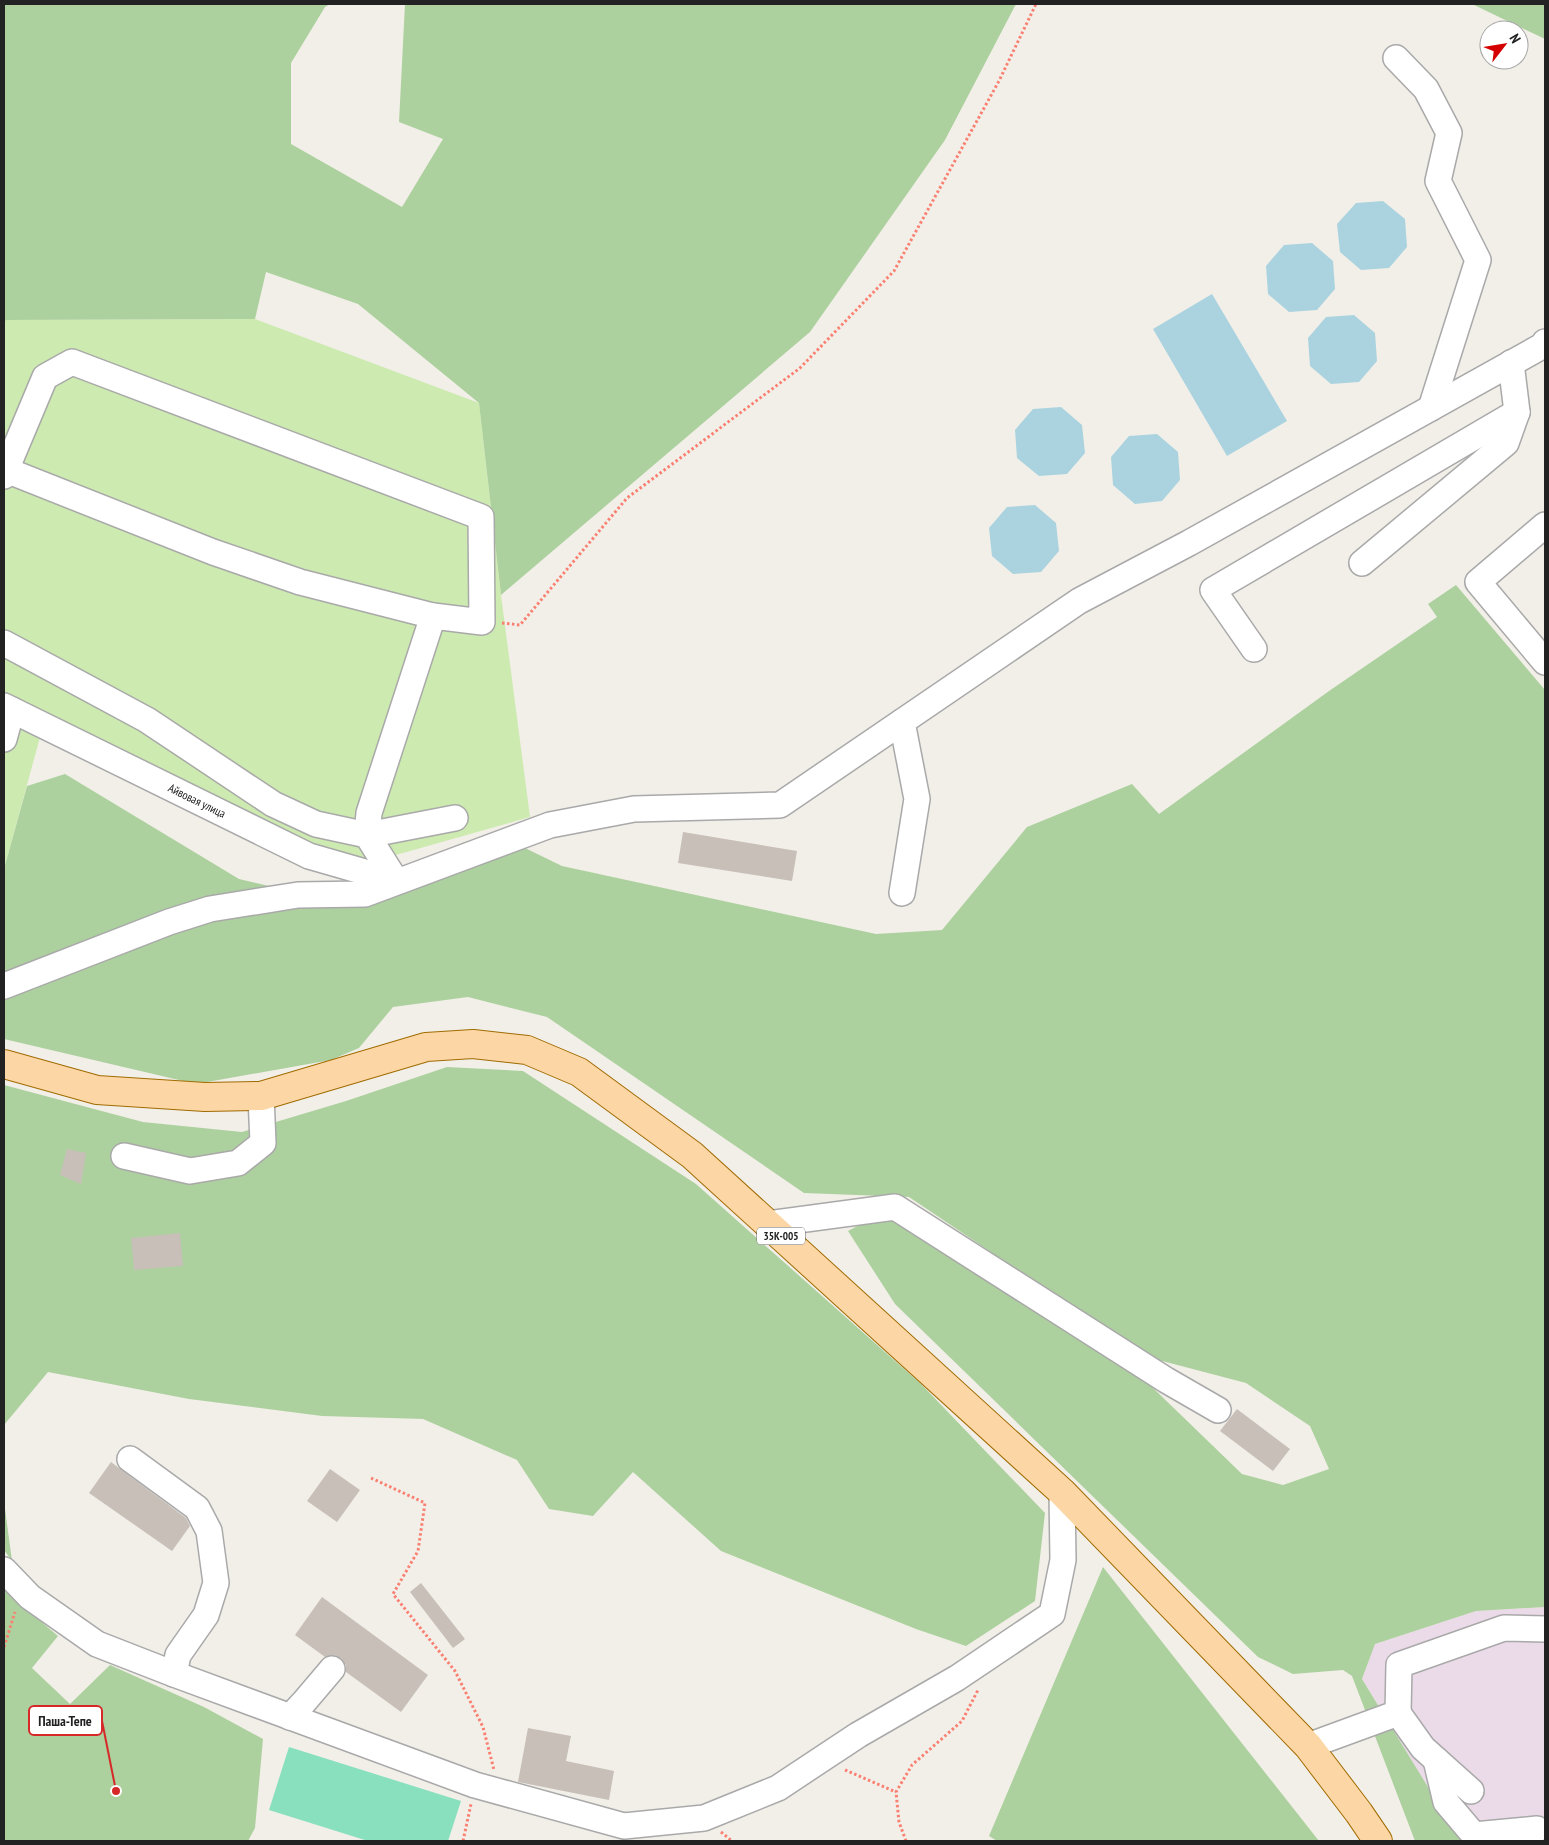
<svg xmlns="http://www.w3.org/2000/svg" width="1549" height="1845" font-family="'PT Sans Narrow',sans-serif">
<style>
.industrial{fill:#ebdbe8}
.grass{fill:#cdebb0}
.forest{fill:#add19e}
.pitch{fill:#88e0be}
.water{fill:#aad3df}
.building{fill:#c7bfb8}
.lines{fill:none;stroke-linecap:round;stroke-linejoin:round}
.minor-casing{stroke:#a9a9a9;stroke-width:28}
.major-casing{stroke:#a06b00;stroke-width:30}
.path{stroke:#fa8072;stroke-width:3;stroke-dasharray:2.5 2.5;stroke-linecap:butt}
.minor{stroke:#fff;stroke-width:25}
.major{stroke:#fcd6a4;stroke-width:28}
.labels{text-anchor:middle;stroke-width:4.5;stroke-linejoin:round;paint-order:stroke}
.shield{fill:#fff;stroke:#646464;stroke-width:1}
.shield-label{font-size:11px;font-weight:bold;fill:#222}
.street-label{font-size:12px;fill:#222;stroke:#fff}
.leader{fill:none;stroke:#d62828;stroke-width:2}
.callout-dot{fill:#d62828;stroke:#fff;stroke-width:2}
.callout{fill:#fff;stroke:#d62828;stroke-width:2}
.callout-label{font-size:14px;text-anchor:middle;font-weight:bold;fill:#222}
</style>
<rect width="100%" height="100%" fill="#f2efe9"/>
<path class="industrial" d="M1545,1607V1841H1461L1362,1679L1375,1644L1476,1611Z"/>
<path class="grass" d="M255,319L479,403L501,595L530,817L350,868L45,719L4,869V323L6,320Z"/>
<g class="forest">
<path d="M4,4H330L325,7L291,63V144L402,207L443,139L399,122L405,4H1016L945,140L810,332L501,595L479,403L358,304L266,272L255,319L6,320L4,323Z"/>
<path d="M1472,4H1545V39Z"/>
<path d="M1456,585L1545,690V1607L1476,1611L1375,1644L1362,1679L1461,1841H1415L1352,1676L1343,1670L1293,1674L1258,1657L895,1304L848,1231L881,1213L1152,1387L1242,1474L1283,1485L1329,1469L1310,1426L1246,1383L1147,1357L909,1197L804,1193L547,1017L468,997L393,1007L359,1048L331,1060L196,1084L4,1039V869L27,786L65,774L239,879L359,907L525,848L562,866L876,934L942,930L1027,827L1132,784L1159,814L1329,691L1437,617L1428,604Z"/>
<path d="M447,1067L523,1071L696,1184L921,1384L1045,1513L1035,1601L966,1646L916,1629L721,1551L633,1472L593,1516L549,1509L517,1460L423,1419L322,1416L189,1399L48,1372L4,1425V1085L143,1122L242,1132L346,1101Z"/>
<path d="M4,1501L12,1561L4,1550Z"/>
<path d="M1103,1567L1319,1841H997L989,1836Z"/>
<path d="M4,1590L58,1636L32,1668L70,1704L110,1665L204,1707L263,1739L255,1828L248,1841H4Z"/>
</g>
<path class="pitch" d="M289,1747L461,1801L448,1841H368L269,1810Z"/>
<g class="water">
<path d="M1383,201L1405,219L1407,247L1389,268L1361,270L1340,252L1337,224L1356,203Z"/>
<path d="M1312,243L1333,261L1335,289L1317,310L1289,312L1268,294L1266,266L1284,245Z"/>
<path d="M1212,294L1287,421L1227,456L1153,329Z"/>
<path d="M1354,315L1375,333L1377,361L1359,382L1331,384L1310,366L1308,338L1326,317Z"/>
<path d="M1061,407L1082,425L1085,453L1067,474L1039,476L1017,458L1015,430L1033,409Z"/>
<path d="M1157,434L1178,452L1180,480L1162,501L1135,504L1113,485L1111,457L1129,436Z"/>
<path d="M1035,505L1056,523L1059,551L1041,572L1013,574L992,556L989,528L1007,507Z"/>
</g>
<g class="building">
<path d="M683,832L797,851L792,881L678,863Z"/>
<path d="M67,1149L86,1153L81,1184L60,1175Z"/>
<path d="M180,1233L183,1266L134,1270L131,1238Z"/>
<path d="M1237,1409L1290,1449L1273,1471L1220,1431Z"/>
<path d="M111,1462L186,1518L190,1526L172,1551L89,1493Z"/>
<path d="M330,1469L360,1490L337,1522L307,1501Z"/>
<path d="M421,1583L465,1639L453,1648L410,1592Z"/>
<path d="M322,1597L428,1675L401,1712L346,1672V1665L341,1658L334,1655L325,1657L295,1635Z"/>
<path d="M528,1728L571,1736L566,1761L614,1771L609,1800L518,1782Z"/>
</g>
<g class="lines">
<defs>
<g id="minor">
<path d="M1396,58L1426,89L1449,133L1438,181L1478,260L1431,408"/>
<path d="M4,470H6L213,552L300,582L433,616L482,622L481,517L72,362L45,377L6,470L4,476"/>
<path d="M1545,525L1478,582L1545,662"/>
<path d="M1362,563L1506,443L1517,412"/>
<path d="M433,616L369,813L367,835L455,818"/>
<path d="M4,643L147,720L273,804L316,824L367,835L396,881"/>
<path d="M1254,649L1213,590L1517,412L1511,363"/>
<path id="s1" d="M4,706L309,856L396,881"/>
<path d="M4,739L12,710"/>
<path d="M902,893L917,799L902,722"/>
<path d="M4,986L169,922L210,909L298,895L365,894L550,825L634,809L780,805L1079,601L1189,543L1544,345L1545,342"/>
<path d="M124,1156L190,1171L238,1163L263,1143L261,1096"/>
<path d="M768,1224L895,1207L1166,1380L1218,1410"/>
<path d="M130,1459L197,1508L209,1531L216,1583L206,1615L178,1655L174,1674"/>
<path d="M4,1570L30,1597L97,1644L174,1674L475,1785L624,1826L704,1818L778,1788L858,1735L957,1678L1052,1614L1063,1560L1062,1492"/>
<path d="M1398,1713L1423,1748L1471,1791"/>
<path d="M290,1717L304,1702L332,1669"/>
<path d="M1308,1746L1398,1713L1399,1665L1504,1628L1545,1629"/>
<path d="M1436,1760L1446,1802L1474,1835L1537,1829"/>
</g>
<path id="major" d="M4,1064L97,1090L205,1097L261,1096L426,1047L473,1044L527,1050L579,1072L692,1155L1062,1492L1308,1746L1359,1813L1378,1841"/>
</defs>
<use href="#minor" class="minor-casing"/>
<use href="#major" class="major-casing"/>
<g class="path">
<path d="M502,623L520,625L627,498L800,368L894,271L999,81L1036,4"/>
<path d="M371,1478L425,1503L418,1551L393,1594L455,1671L483,1727L494,1770"/>
<path d="M4,1647L15,1612"/>
<path d="M845,1770L896,1792"/>
<path d="M721,1832L732,1841"/>
<path d="M463,1841L471,1804"/>
<path d="M906,1841L899,1822L896,1792L912,1765L962,1721L978,1690"/>
</g>
<use href="#minor" class="minor"/>
<use href="#major" class="major"/>
</g>
<g class="labels">
<rect class="shield" x="757" y="1227.5" width="48" height="17" rx="4"/>
<g class="shield-label">
<text x="781" y="1240">35К-005</text>
</g>
<g class="street-label">
<text dy="4" stroke="none"><textPath href="#s1" startOffset="215">Айвовая улица</textPath></text>
</g>
</g>
<path class="leader" d="M116 1791L102 1721"/>
<circle class="callout-dot" cx="116" cy="1791" r="5"/>
<rect class="callout" x="29" y="1706" width="73" height="29" rx="5"/>
<g class="callout-label">
<text x="65" y="1726">Паша-Тепе</text>
</g>
<rect width="1549" height="1845" fill="none" stroke="#222222" stroke-width="10"/>
<g transform="translate(1504 45) rotate(59)"><circle r="24" fill="#ffffff" stroke="#a7a7a7"/>
<path d="M0-4L9 19L0 12L-9 19Z" fill="#d40000"/>
<text y="-8" font-size="14" font-weight="bold" text-anchor="middle" fill="#222222">N</text>
</g>
</svg>
